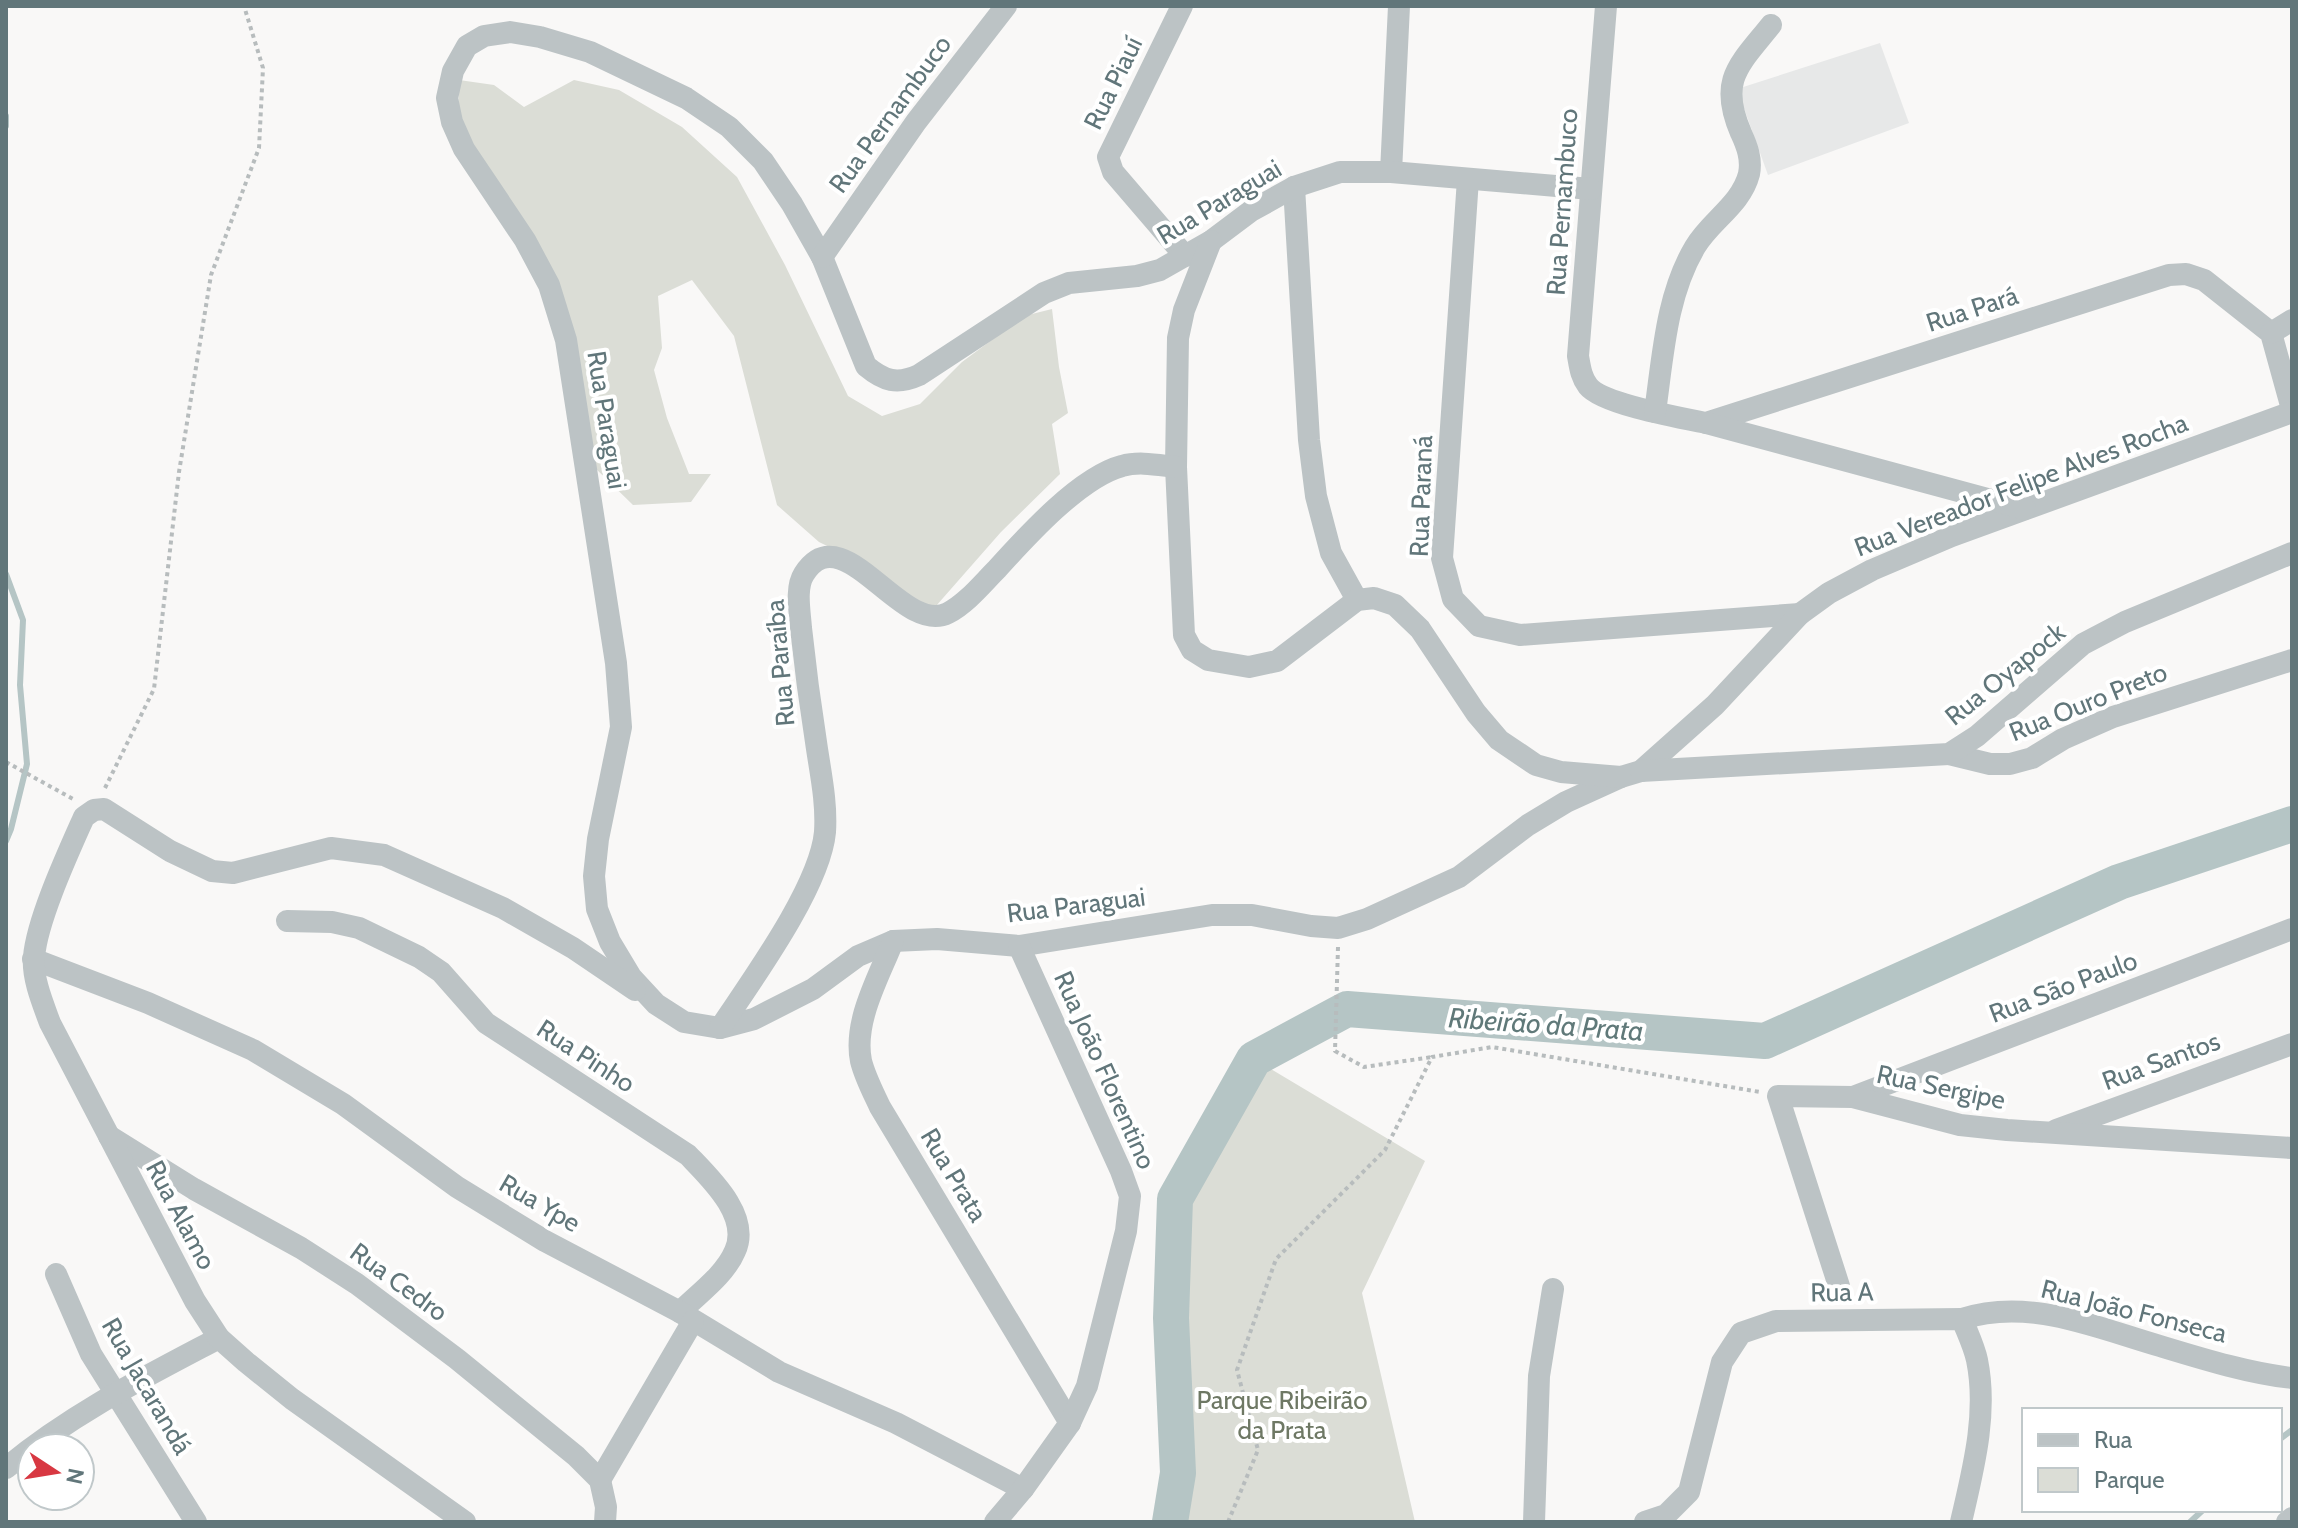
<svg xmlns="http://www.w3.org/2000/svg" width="2298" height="1528" font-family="Cabin,sans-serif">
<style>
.built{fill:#e7e8e8}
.green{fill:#dbddd6}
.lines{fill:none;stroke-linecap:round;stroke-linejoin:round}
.stream{stroke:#b5c5c5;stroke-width:6}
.river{stroke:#b5c5c5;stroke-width:36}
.path{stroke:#b7bcbd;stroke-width:4;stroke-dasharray:4 4;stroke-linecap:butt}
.minor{stroke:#bcc3c5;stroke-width:22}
.labels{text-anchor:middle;stroke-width:8;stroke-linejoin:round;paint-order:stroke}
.street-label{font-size:26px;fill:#61767a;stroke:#fff}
.park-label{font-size:26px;fill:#6e7864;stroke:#fff}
.water-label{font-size:28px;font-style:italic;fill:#607979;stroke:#fff}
</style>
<rect width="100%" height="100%" fill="#f9f8f7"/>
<path class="built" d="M1880,43L1909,123L1768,175L1737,89Z"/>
<g class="green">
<path d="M459,80L494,85L524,107L574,80L619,90L682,127L737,177L785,265L848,396L882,416L920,404L962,362L1024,316L1052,309L1059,367L1068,413L1052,424L1060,474L1001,532L936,606L918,605L860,562L819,542L777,505L734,336L692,280L658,296L662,348L654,370L667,418L689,474H711L691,502L633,505L593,466L568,326L458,116Z"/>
<path d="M1254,1059L1425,1161L1362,1293L1415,1522H1170L1178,1473L1171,1318L1175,1199Z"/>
</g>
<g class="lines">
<g class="stream">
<path d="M6,116V126"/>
<path d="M6,574L23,620L20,685L27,764L11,829L6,841"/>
<path d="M2280,1439L2292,1430"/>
<path d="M2190,1522L2203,1510"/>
</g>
<path class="river" d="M1170,1522L1178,1473L1171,1318L1175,1199L1254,1059L1347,1009L1765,1041L2119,882L2292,824"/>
<g class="path">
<path d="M6,762L73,799"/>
<path d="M105,788L154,689L179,472L211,275L259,148L263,68L244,6"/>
<path d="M1338,947L1335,1051L1364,1067L1432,1057"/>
<path d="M1228,1522L1258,1450L1237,1370L1276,1259L1385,1150L1432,1057L1492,1047L1760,1092"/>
</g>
<g class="minor">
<path d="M1182,6L1108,157L1113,172L1185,256"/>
<path d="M1606,6L1578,356C1580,367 1581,377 1588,386C1602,404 1681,418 1706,423L2169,275L2186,274L2204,280L2271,333L2292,409"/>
<path d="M1391,172L1399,6"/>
<path d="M1468,179L1442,558L1453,599L1479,626L1520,635L1800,614"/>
<path d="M1294,187L1309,440L1316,496L1331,553L1357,600"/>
<path d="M1591,189L1391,172H1340L1294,187L1251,211L1211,241L1160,270L1137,276L1069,283L1044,293L919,375C897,385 884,381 866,366L822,257L792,204L763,161L729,127L686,98L590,52L540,37L510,32L484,36L467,46L453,71L447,98L452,122L464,149L525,240L549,285L566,340L616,663L621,727L598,839L594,876L597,909L610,942L631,977L656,1004L684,1022L720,1028L754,1019L813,989L858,956L893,941L937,939L1019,946L1212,915H1252L1311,926L1338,928L1367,919L1459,877L1528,825L1566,802L1621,777"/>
<path d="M1211,241L1184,310L1178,338L1176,467L1184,635L1192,650L1208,660L1249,667L1277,661L1357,600L1374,598L1395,605L1420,629L1476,713L1499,740L1536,765L1561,772L1621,777L1641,771L1715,705L1800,614L1829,593L1872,570L1952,536L2292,412"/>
<path d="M822,257L916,122L1006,6"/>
<path d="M2271,333L2292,320"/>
<path d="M1655,412C1663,356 1666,296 1695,247C1710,221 1741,205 1749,174C1752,159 1747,146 1741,133C1718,80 1739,65 1771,25"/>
<path d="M1706,423L2025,509"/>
<path d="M1949,754L1990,764H2010L2032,758L2063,739L2113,717L2292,660"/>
<path d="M1641,771L1949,754L1977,736L2083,644L2125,622L2292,553"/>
<path d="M287,921L332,922L359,928L419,957L441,972L486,1023L688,1155C710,1178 751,1216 735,1251C725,1275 698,1294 680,1312"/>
<path d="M893,941C879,977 853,1021 861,1061C865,1077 873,1092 880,1107L1070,1423"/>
<path d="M33,959L148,1003L253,1050L343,1104L457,1187L545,1241L680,1312L779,1372L896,1423L1023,1489"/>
<path d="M720,1028C752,980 820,887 825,832C827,801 820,771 816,742C810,704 805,666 801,628C800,612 795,588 804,574C843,513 902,637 948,613C967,603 982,584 997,569C1026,537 1080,477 1122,466C1139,461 1158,465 1176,467"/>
<path d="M1853,1097L2292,929"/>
<path d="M2056,1130L2292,1044"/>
<path d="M109,1136L194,1189L301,1248L357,1284L457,1359L576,1456L600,1480L606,1507L605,1522"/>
<path d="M56,1274L91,1354L196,1522"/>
<path d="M1839,1286L1778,1096L1853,1097L1960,1125L2007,1130L2292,1148"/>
<path d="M1962,1319C2029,1297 2097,1328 2160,1346C2203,1359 2248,1373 2292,1378"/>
<path d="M6,1468C71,1414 145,1377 219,1338"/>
<path d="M600,1480L693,1321"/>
<path d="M465,1522L292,1399L246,1362L219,1338L195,1301L50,1023C43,1004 32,978 34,957C37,920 68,853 84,817L94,810L104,809L170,851L212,871L233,873L331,848L384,855L503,908L573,948L635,990"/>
<path d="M995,1522L1023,1489L1070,1423L1087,1386L1126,1231L1130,1196L1121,1171L1019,946"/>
<path d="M1534,1522L1539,1376L1553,1289"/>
<path d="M1645,1522L1666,1515L1689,1492L1722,1362L1741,1333L1776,1321L1962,1319C1967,1332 1974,1346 1977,1360C1988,1414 1973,1470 1961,1522"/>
<path d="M2287,1522L2292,1518"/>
</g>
</g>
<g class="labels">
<g class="street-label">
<text transform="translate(1113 83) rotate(-64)" y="9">Rua Piauí</text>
<text transform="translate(890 114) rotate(-54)" y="9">Rua Pernambuco</text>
<text transform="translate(1219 202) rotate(-31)" y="9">Rua Paraguai</text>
<text transform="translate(1562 202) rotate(-86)" y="9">Rua Pernambuco</text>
<text transform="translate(1972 309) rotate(-18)" y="9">Rua Pará</text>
<text transform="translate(607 420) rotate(81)" y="9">Rua Paraguai</text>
<text transform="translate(2021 485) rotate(-21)" y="9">Rua Vereador Felipe Alves Rocha</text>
<text transform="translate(1421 496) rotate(-88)" y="9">Rua Paraná</text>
<text transform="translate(780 663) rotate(-95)" y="9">Rua Paraíba</text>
<text transform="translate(2005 674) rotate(-39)" y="9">Rua Oyapock</text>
<text transform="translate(2088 702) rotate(-22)" y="9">Rua Ouro Preto</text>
<text transform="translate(1076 905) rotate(-7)" y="9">Rua Paraguai</text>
<text transform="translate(2063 987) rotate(-21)" y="9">Rua São Paulo</text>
<text transform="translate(586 1056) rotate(33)" y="9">Rua Pinho</text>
<text transform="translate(2161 1061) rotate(-20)" y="9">Rua Santos</text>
<text transform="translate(1105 1070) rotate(66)" y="9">Rua João Florentino</text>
<text transform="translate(1941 1087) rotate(12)" y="9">Rua Sergipe</text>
<text transform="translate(954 1175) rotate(59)" y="9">Rua Prata</text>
<text transform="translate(540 1203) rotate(30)" y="9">Rua Ype</text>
<text transform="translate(181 1215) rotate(62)" y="9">Rua Alamo</text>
<text transform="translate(399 1282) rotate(36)" y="9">Rua Cedro</text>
<text transform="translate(1842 1292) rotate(-1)" y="9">Rua A</text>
<text transform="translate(2134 1311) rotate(14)" y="9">Rua João Fonseca</text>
<text transform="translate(147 1386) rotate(60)" y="9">Rua Jacarandá</text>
</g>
<g class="park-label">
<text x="1282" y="1409">Parque Ribeirão<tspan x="1282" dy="30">da Prata</tspan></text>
</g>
<g class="water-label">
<text transform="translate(1546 1024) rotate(4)" y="10">Ribeirão da Prata</text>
</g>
</g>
<rect width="2298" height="1528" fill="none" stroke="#61767a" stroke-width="16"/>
<rect x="2022" y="1408" width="260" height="104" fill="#ffffff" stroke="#c0c8ca" stroke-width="2"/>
<rect x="2038" y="1434" width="40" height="12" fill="#bcc3c5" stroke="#c0c8ca" stroke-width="2"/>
<text x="2094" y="1448" font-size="24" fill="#61767a">Rua</text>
<rect x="2038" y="1468" width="40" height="24" fill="#dbddd6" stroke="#c0c8ca" stroke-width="2"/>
<text x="2094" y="1488" font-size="24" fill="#61767a">Parque</text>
<g transform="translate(56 1472) rotate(102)"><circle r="38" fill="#ffffff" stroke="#c0c8ca" stroke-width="2"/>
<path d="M0-6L14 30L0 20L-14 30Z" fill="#d83842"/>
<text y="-12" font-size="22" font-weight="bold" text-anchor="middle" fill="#61767a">N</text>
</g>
</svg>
